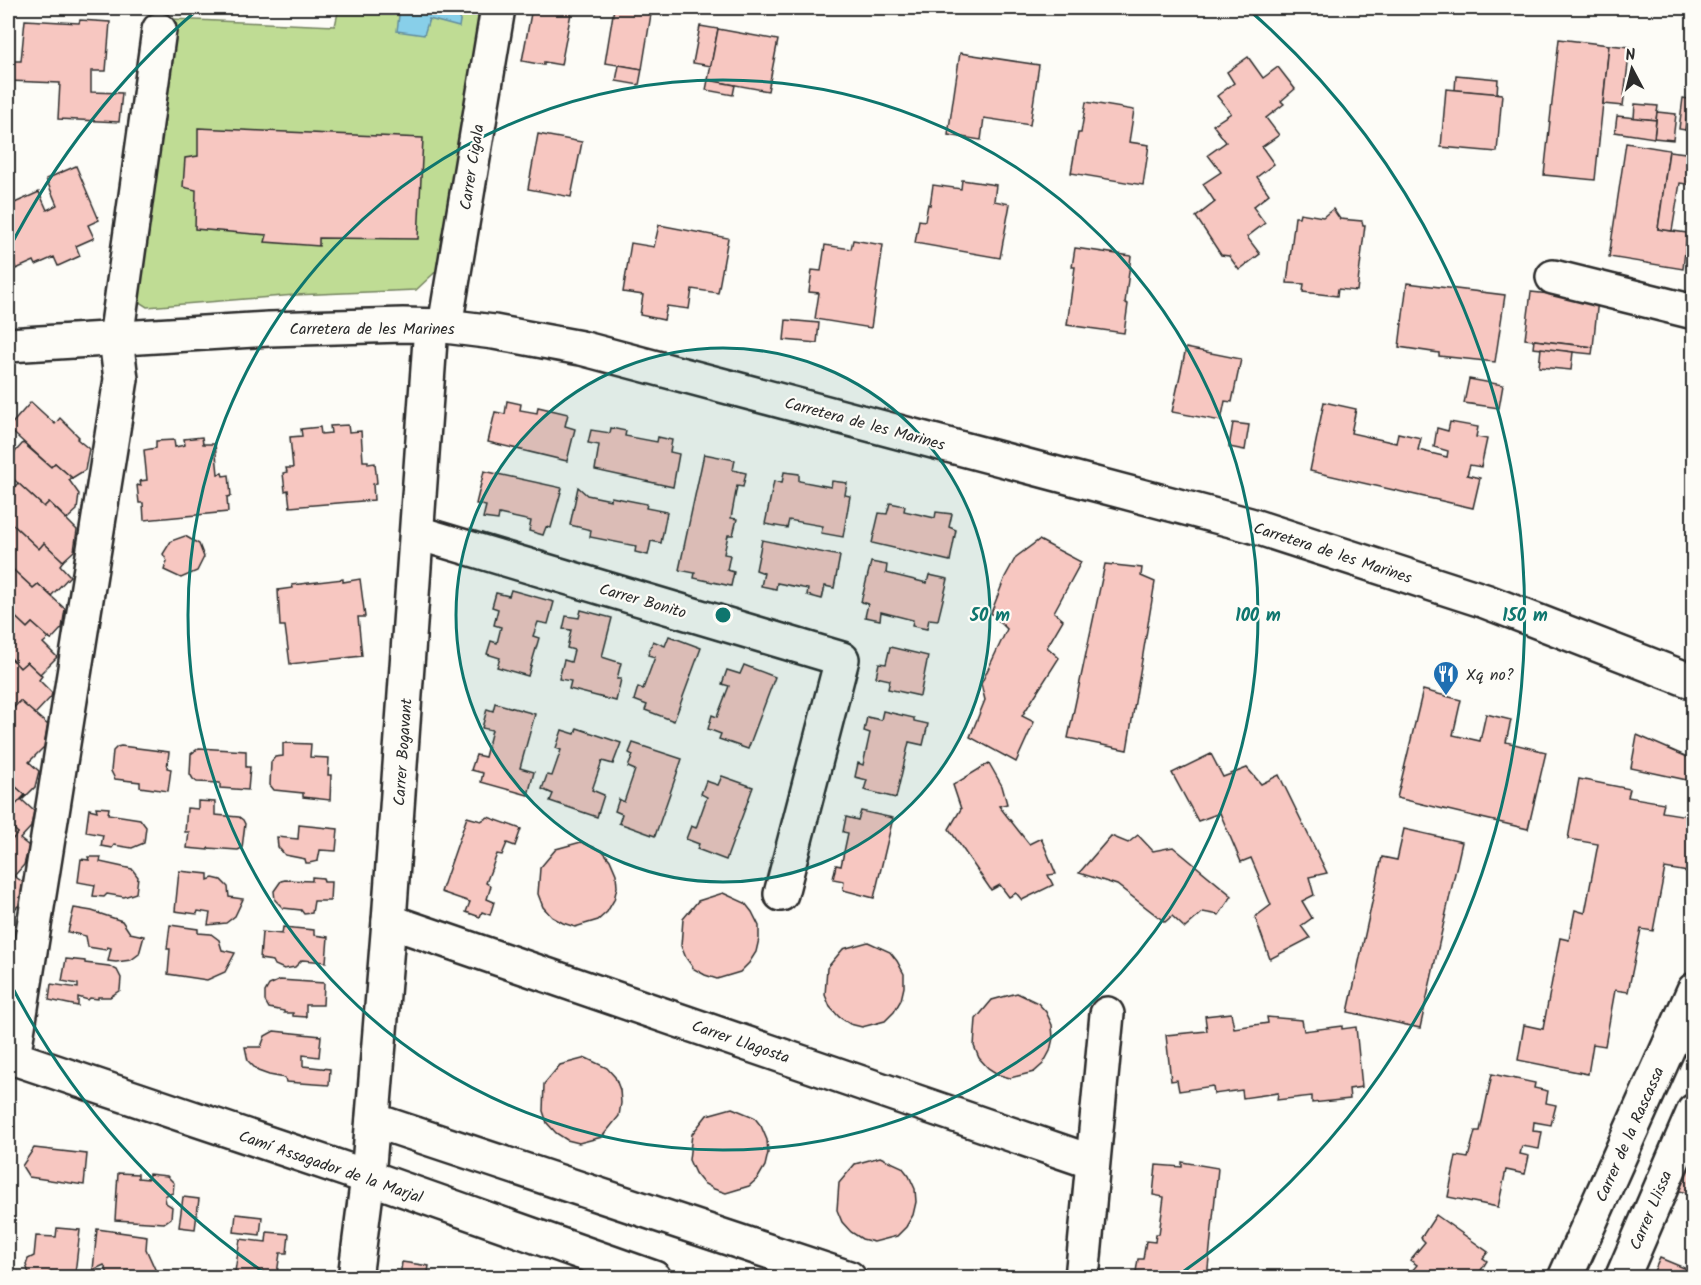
<svg xmlns="http://www.w3.org/2000/svg" width="1701" height="1285" font-family="Kalam,sans-serif">
<style>
.green{fill:#bfdc94;stroke:#758460;stroke-width:1.5}
.water{fill:#88cfe9;stroke:#638d9d;stroke-width:1.5}
.building{fill:#f7c7c1;stroke:#2b2b2b;stroke-width:1.5}
.lines{fill:none;stroke-linecap:round;stroke-linejoin:round}
.minor-casing{stroke:#2b2b2b;stroke-width:38}
.major-casing{stroke:#2b2b2b;stroke-width:38}
.minor{stroke:#fdfcf7;stroke-width:33}
.major{stroke:#fdfcf7;stroke-width:33}
.ring{fill:none;stroke:#0f766e;stroke-width:3}
.labels{text-anchor:middle;stroke-width:4.5;stroke-linejoin:round;paint-order:stroke}
.street-label{font-size:16px;fill:#2b2b2b;stroke:#fdfcf7}
.poi-label{font-size:16px;fill:#2b2b2b;stroke:#fdfcf7;text-anchor:start}
.centre{fill:#0f766e;stroke:#fdfcf7;stroke-width:3}
.ring-label{font-size:18px;text-anchor:middle;font-weight:bold;fill:#0f766e;stroke:#fdfcf7;stroke-width:4.5;stroke-linejoin:round;paint-order:stroke}
</style>
<rect width="100%" height="100%" fill="#fdfcf7"/>
<filter id="ink" filterUnits="userSpaceOnUse"><feTurbulence type="fractalNoise" baseFrequency=".0167" numOctaves="2"/><feDisplacementMap in="SourceGraphic" scale="12" xChannelSelector="R" yChannelSelector="G"/><feConvolveMatrix kernelMatrix="1 2 1 2 8 2 1 2 1" color-interpolation-filters="sRGB"/></filter>
<g filter="url(#ink)">
<path class="green" d="M339,8H486L445,263L416,290L295,295L147,307L136,300L135,293L173,19L335,26Z"/>
<path class="water" d="M400,8H462L459,27L429,19L424,35L397,31Z"/>
<g class="building">
<path d="M532,8H572L561,65L544,62V65L522,61Z"/>
<path d="M614,8H652L642,69L605,63Z"/>
<path d="M25,20L79,23L80,20L110,22L106,71H91V92L122,93L119,122L58,119L60,83L9,81L11,61H21Z"/>
<path d="M700,26L718,29L711,66L693,63Z"/>
<path d="M718,29L778,40L768,91L708,80Z"/>
<path d="M1559,39L1609,45L1595,180L1544,175Z"/>
<path d="M1609,45L1630,47L1623,106L1603,104Z"/>
<path d="M960,53L1039,65L1030,125L984,118L981,140L948,135Z"/>
<path d="M1248,57L1263,78L1278,67L1295,89L1281,101L1284,104L1266,118L1279,135L1262,147L1274,164L1257,177L1269,194L1253,207L1265,223L1247,237L1260,254L1239,270L1229,256L1221,255L1196,217L1215,202L1203,184L1221,172L1208,155L1226,142L1213,125L1231,113L1217,96L1234,83L1227,72Z"/>
<path d="M619,65L642,69L639,85L616,81Z"/>
<path d="M1694,68V131L1685,130Z"/>
<path d="M1456,75L1498,79L1497,94L1455,90Z"/>
<path d="M708,80L735,85L733,95L706,90Z"/>
<path d="M1446,89L1502,94L1497,152L1441,147Z"/>
<path d="M1683,98L1689,99L1685,130L1679,129Z"/>
<path d="M1086,102L1134,110L1129,142L1149,145L1143,185L1071,173L1078,133H1081Z"/>
<path d="M1635,104L1658,106L1656,120L1634,118Z"/>
<path d="M1657,112L1676,114L1673,140L1654,138Z"/>
<path d="M1617,116L1656,120L1654,138L1615,132Z"/>
<path d="M198,128L423,138L418,239L319,238V246L265,242L267,235L195,229L196,190L183,187L185,158L198,156Z"/>
<path d="M538,134L582,142L571,197L528,189Z"/>
<path d="M1626,143L1669,150L1658,229L1687,233L1683,269L1609,257Z"/>
<path d="M1669,151L1694,154V185L1680,183L1672,231L1658,229Z"/>
<path d="M76,166L99,220L88,225L94,238L76,246L80,256L58,266L54,257L36,265L34,261L16,269L12,259L8,261V206L39,192L47,210L57,205L46,179Z"/>
<path d="M962,180L996,185L994,201L1010,204L1000,258L915,243L919,220L925,221L928,204L930,205L933,185L961,189Z"/>
<path d="M1333,209L1340,219L1362,221L1363,225H1365L1357,291L1338,289L1337,296L1303,292L1304,284L1287,283L1295,217H1299L1300,213L1323,217Z"/>
<path d="M659,225L728,238L718,293L692,289L689,309L667,306L664,320L640,315L643,295L623,292L631,243L654,247Z"/>
<path d="M853,240L883,245L871,328L815,319L819,293L809,292L812,270L821,271L825,245L851,249Z"/>
<path d="M1075,248L1131,256L1125,303L1128,304L1124,333L1067,325L1075,267H1072Z"/>
<path d="M1407,283L1505,295L1495,362L1439,356V353L1399,347Z"/>
<path d="M1531,292L1598,299L1593,347L1525,339Z"/>
<path d="M786,320L819,323L817,343L784,340Z"/>
<path d="M1534,340L1593,347L1592,354L1533,348Z"/>
<path d="M1186,348L1241,359L1232,402L1225,401L1221,421L1172,412Z"/>
<path d="M1541,348L1573,352L1571,370L1539,367Z"/>
<path d="M1469,379L1503,385L1499,408L1464,403Z"/>
<path d="M507,401L521,404L520,410L537,413L538,407L568,414L565,426L575,429L567,461L488,442L495,412L505,414Z"/>
<path d="M31,402L55,424L60,418L79,437L77,439L89,449L85,470L72,478L55,463L51,467L8,428Z"/>
<path d="M1324,402L1356,409L1351,433L1396,443L1398,433L1421,438L1418,450L1447,457L1448,451L1434,447L1437,428L1448,431L1450,422L1478,427L1476,437L1487,439L1481,467L1470,465L1467,475L1480,478L1473,508L1310,471Z"/>
<path d="M1233,423L1249,425L1245,450L1229,447Z"/>
<path d="M348,425L349,432L361,431L363,461H368V464L375,463L377,483L373,484L374,500L290,507L288,490L285,491L283,473L287,472L286,468H293L290,437L302,436L301,429L320,427L321,434L331,433L330,426Z"/>
<path d="M611,428L626,431L625,436L657,442L658,437L672,440L670,452L679,454L673,487L595,470L599,445L588,443L591,430L610,433Z"/>
<path d="M202,437L203,444H215L218,474L222,473L223,476L229,475L231,496L227,497L228,512L144,520L143,503H139L137,485L141,486L140,481L147,480L144,450L156,448V441L174,440L175,447L185,445L184,439Z"/>
<path d="M23,443L51,467L55,463L72,478L69,480L79,494L77,510L67,519L49,502L44,507L8,474V460Z"/>
<path d="M704,454L735,460L733,470L746,473L743,487L737,486L731,518L737,519L733,535H728L724,554L730,555L727,570L734,572L731,586L694,578L695,573L679,570Z"/>
<path d="M484,471L562,488L551,528L546,527L543,535L529,531L531,521L499,514L498,520L483,518L486,506L476,504Z"/>
<path d="M784,472L799,474V481L831,487L832,481L847,483L845,495L850,496L843,537L821,533L823,526L789,520L787,528L765,524L774,481L782,483Z"/>
<path d="M18,483L44,507L49,502L77,530L74,551L63,561L44,543L39,549L8,520V494Z"/>
<path d="M578,487L587,495L611,500V497L647,504L646,508L667,512L661,543L651,541L648,555L635,552L636,546L590,537L591,530L570,525Z"/>
<path d="M890,503L905,506L904,511L935,518L936,512L952,514L949,527L956,530L950,561L872,543L879,513L887,514Z"/>
<path d="M10,522L39,549L44,543L63,561L60,565L70,576L51,596L38,584L33,588L8,565V526Z"/>
<path d="M185,536L199,544L204,557L197,571L181,578L164,570L167,561L163,554L171,541Z"/>
<path d="M762,540L840,556L834,588L825,586L822,599L807,595L808,589L777,583L776,589L761,586L764,573L756,570Z"/>
<path d="M1039,540L1081,562L1054,612L1063,620L1047,647L1059,658L1022,716L1034,722L1016,762L970,737L985,700L981,684L1007,629L991,613L1005,577L1016,557Z"/>
<path d="M871,562L887,565L886,573L927,583L929,575L948,579L938,620L929,619L927,629L912,626L913,620L881,612L880,620L865,617L868,604L861,602Z"/>
<path d="M1105,564L1142,568L1141,576L1155,582L1127,750L1068,738Z"/>
<path d="M8,565L33,588L38,584L65,609L62,628L51,640L32,623L27,628L8,610Z"/>
<path d="M343,579V582L360,579L365,617H358L362,656L290,664L285,626H280L278,590L293,588L292,585Z"/>
<path d="M511,590L554,602L548,624L538,622L533,636L539,638L528,676L497,667L500,658L487,654L491,641L497,643L501,627L494,625L498,609L492,607L496,593L509,596Z"/>
<path d="M8,610L27,628L32,623L49,638L43,643L57,657L40,674L27,662L20,668L8,655Z"/>
<path d="M581,610L612,618L602,657L621,663L617,679H621L616,701L569,689L571,681L559,679L564,660L571,662L574,650L567,648L571,630L563,629L566,616L579,618Z"/>
<path d="M669,636L701,648L674,721L645,710L647,705L634,700L638,687L643,689L655,657L648,655L653,641L665,646Z"/>
<path d="M890,647L928,656L920,696L888,689L890,680L876,677L879,663L886,664Z"/>
<path d="M8,655L20,668L27,662L42,676L39,680L52,693L51,697L35,714L20,701L14,707L8,702Z"/>
<path d="M744,665L775,677L748,749L719,739L721,734L708,729L712,715L717,717L729,686L722,684L727,670L740,674Z"/>
<path d="M1423,690L1461,700L1453,735L1480,741L1486,714L1511,720L1506,742L1546,752L1528,829L1397,798Z"/>
<path d="M20,701L48,725L44,747L29,762L39,771L35,787L26,796L8,780V714Z"/>
<path d="M495,703L535,714L520,768L534,772L528,795L481,782L483,773L471,770L476,755L485,757L492,730L482,728L487,709L493,711Z"/>
<path d="M883,711L914,718V721L928,724L923,745L909,742L896,798L864,790L867,780L855,777L858,763L863,765L870,733L864,731L867,717L881,720Z"/>
<path d="M577,728L621,743L613,764L602,761L592,790L604,795L597,817L550,801L553,794L542,789L547,775L552,776L561,750L556,748L562,730L575,734Z"/>
<path d="M1637,735L1692,759L1687,780L1631,768Z"/>
<path d="M283,743L311,744L310,757L329,758L328,775H331L330,800L303,797V793L274,790L270,785L271,762L275,757L283,756Z"/>
<path d="M633,743L682,759L655,836L619,823L622,814L615,811L619,799L624,802L635,770L628,767L633,755L629,753Z"/>
<path d="M121,746L169,752L167,768L171,769L168,791L140,787V782L115,779L111,771L113,751L117,747Z"/>
<path d="M199,748L246,751V767H250L248,790L220,788V783L197,782L193,779L190,774L191,754Z"/>
<path d="M1211,754L1223,777L1247,768L1261,784L1279,775L1327,873L1309,877L1314,895L1302,901L1312,918L1301,926L1310,938L1270,959L1255,917L1271,905L1251,858L1241,862L1220,813L1198,821L1172,773Z"/>
<path d="M989,763L1002,786L1007,804L999,806L1029,844L1041,838L1056,874L1048,875L1053,885L1022,900L1016,893L1009,897L1000,885L991,890L949,829L961,809L953,785Z"/>
<path d="M722,776L753,787L726,860L697,849L699,844L686,839L691,826L696,828L707,797L701,794L706,781L718,785Z"/>
<path d="M1579,779L1630,789L1628,797L1664,803L1662,812L1687,816L1690,796L1694,797V873L1665,868L1653,931L1641,929L1628,992L1615,990L1605,1046L1593,1044L1588,1074L1518,1060L1524,1025L1543,1029L1560,938L1569,940L1575,910L1585,913L1598,844L1568,839Z"/>
<path d="M8,780L25,795L8,813Z"/>
<path d="M25,795L26,796L22,800L34,811L31,827L20,839L29,846L24,865L14,876L23,882L19,905L8,915V877L12,873L8,869V844L18,833L8,824V813Z"/>
<path d="M198,801L215,802V815L239,817L243,820L245,824L242,848L238,850L208,848V850L187,848L189,832H185L187,808L198,809Z"/>
<path d="M96,807L109,808L108,814L140,819L146,827L144,843L132,848L114,845L112,848L101,846L103,835L86,832L89,809L97,811Z"/>
<path d="M861,811L893,818L874,898L843,890L844,881L833,879L836,865L841,866L848,833L843,832L846,817L858,820Z"/>
<path d="M467,817L481,821L488,817L521,829L515,846L507,843L502,855L497,854L486,883L491,886L487,899L494,902L490,915L482,912L480,917L466,912L470,902L441,892Z"/>
<path d="M8,824L18,833L8,844Z"/>
<path d="M299,825L338,829L336,851L320,850L318,861L309,863H306L305,859L285,855L278,847L277,837L298,839Z"/>
<path d="M1404,829L1462,842L1420,1028L1348,1012L1382,857L1397,860Z"/>
<path d="M1138,835L1153,851L1173,847L1232,896L1219,915L1203,912L1185,928L1172,916L1165,922L1117,885L1079,873L1111,836L1128,843Z"/>
<path d="M581,842L603,851L610,860L616,874L617,887L614,900L607,912L598,920L575,927L563,923L552,917L543,907L538,894L540,868L556,849Z"/>
<path d="M88,857H101L100,862L132,869L138,877L136,893L124,897L107,894L104,897L93,896L95,885L78,882L81,859L89,860Z"/>
<path d="M179,871L208,874V880L213,878L221,880L228,887L229,897L243,899L235,916L226,923L208,925L210,913L198,911L197,914L175,911Z"/>
<path d="M312,877L323,878L324,882H331L330,901H314L312,913L304,914L301,910L283,908L275,900L274,891L281,881L285,880L312,881Z"/>
<path d="M723,893L745,903L752,912L759,926V939L756,952L749,963L740,972L717,979L705,975L694,969L686,958L681,946L683,919L698,901Z"/>
<path d="M74,908L92,911L122,921L130,933L144,936L139,954L131,960L116,962L108,961L111,948L107,947L106,950L88,947L86,936L68,932Z"/>
<path d="M170,925L198,929V933L211,934L219,940L222,950L235,953L225,972L207,980L168,974L170,949H167Z"/>
<path d="M283,927L314,930V935L328,937L326,962L302,960L295,967L284,969L275,965L273,961L260,959L262,932L282,934Z"/>
<path d="M868,942L890,952L897,961L904,974V987L901,1000L894,1012L885,1021L862,1027L850,1024L839,1017L830,1007L825,995L827,968L843,949Z"/>
<path d="M66,959L85,961V963L109,966L117,970L121,978L120,990L110,997H98V999L90,998L88,1000L78,997V1006L49,1000L51,984L78,988V984L62,981Z"/>
<path d="M280,980L324,983L323,1005H306V1017L293,1016V1013H284V1011L269,1008L265,1001V992L269,985Z"/>
<path d="M1017,993L1038,1003L1046,1012L1052,1025L1053,1038L1050,1051L1043,1064L1034,1072L1010,1078L999,1075L988,1068L979,1058L974,1046L976,1019L992,1000Z"/>
<path d="M1231,1013L1234,1028L1268,1023L1267,1017L1302,1020L1304,1031L1342,1026V1029L1356,1027L1362,1087L1349,1089L1350,1099L1312,1103V1096L1277,1100L1278,1093L1243,1098L1242,1090L1214,1094L1213,1086L1179,1091L1177,1080L1171,1081L1166,1035L1207,1031L1205,1016Z"/>
<path d="M274,1031L321,1036L319,1057L303,1055V1066L330,1069L329,1085L286,1082L285,1078L269,1075L258,1071L248,1061L245,1047H261L265,1036Z"/>
<path d="M586,1058L607,1068L615,1077L620,1090L621,1103L619,1116L602,1137L579,1143L567,1140L556,1133L547,1123L543,1111L544,1084L560,1065Z"/>
<path d="M1492,1074L1535,1083L1534,1088L1548,1091L1546,1103L1556,1105L1551,1125L1534,1122L1533,1131L1542,1132L1539,1149L1522,1146L1520,1154L1529,1156L1525,1174L1506,1170L1498,1207L1448,1197L1456,1156L1468,1158L1475,1131H1480Z"/>
<path d="M732,1108L754,1117L761,1126L767,1140L768,1153L765,1166L758,1178L749,1186L726,1193L714,1189L703,1183L695,1173L689,1160L692,1134L707,1115Z"/>
<path d="M1694,1133V1195L1676,1190Z"/>
<path d="M34,1148L87,1154L84,1185L29,1177L22,1166Z"/>
<path d="M880,1157L902,1167L909,1176L915,1189L916,1202L913,1215L906,1227L897,1236L874,1242L862,1239L851,1232L842,1222L837,1210L839,1183L855,1164Z"/>
<path d="M1182,1162L1218,1168L1207,1278H1140L1141,1273L1136,1272L1138,1259H1143L1146,1241L1155,1242L1156,1234H1159L1164,1197L1153,1195L1156,1165L1182,1167Z"/>
<path d="M118,1173L138,1174V1178L148,1179L149,1174L167,1176L174,1183L173,1193L166,1195L165,1198L166,1203L172,1207L171,1218L164,1223L115,1220Z"/>
<path d="M183,1197L199,1199L195,1229L179,1227Z"/>
<path d="M236,1214L262,1217L260,1235L234,1232Z"/>
<path d="M1436,1215L1488,1252L1483,1258L1487,1261L1476,1278H1406L1417,1265L1410,1260L1425,1242L1421,1238Z"/>
<path d="M57,1228L80,1230L75,1274L50,1272L44,1277L30,1276L26,1265L28,1259L34,1256L36,1236L56,1237Z"/>
<path d="M97,1229L147,1236L146,1249L159,1278H110L104,1265L93,1270Z"/>
<path d="M267,1232L289,1234L287,1253H280L277,1274H283V1278H234L240,1239L266,1242Z"/>
<path d="M1660,1258L1694,1272V1278H1651Z"/>
<path d="M402,1262L429,1266L427,1278H400Z"/>
</g>
<g class="lines">
<defs>
<g id="minor">
<path d="M1553,277L1694,312"/>
<path d="M445,326L498,8"/>
<path d="M418,533L842,659L781,894"/>
<path d="M389,921L1092,1162"/>
<path d="M8,1056L368,1177L654,1278"/>
<path d="M13,1058L121,379L116,339L159,30"/>
<path d="M373,1120L849,1278"/>
<path d="M355,1278L368,1177L389,921L431,326"/>
<path d="M1082,1278L1107,1014"/>
<path d="M1565,1278L1694,990"/>
<path d="M1622,1278L1694,1111"/>
</g>
<path id="major" d="M8,345L269,329L403,325L445,326L494,332L581,348L1250,525L1485,601L1694,682"/>
</defs>
<use href="#minor" class="minor-casing"/>
<use href="#major" class="major-casing"/>
<use href="#minor" class="minor"/>
<use href="#major" class="major"/>
</g>
</g>
<circle cx="723" cy="615" r="267" fill="#0f766e" fill-opacity=".12"/>
<g class="ring">
<circle cx="723" cy="615" r="267"/>
<circle cx="723" cy="615" r="535"/>
<path d="M269 1276A802 802 0 0 1 8 979M8 251A802 802 0 0 1 197 10M1249 10A802 802 0 0 1 1177 1276"/>
</g>
<defs>
<symbol id="restaurant-pin" viewBox="-11 -11 22 30"><path d="M0 17L-7.5 6A9.5 9.5 0 1 1 7.5 6Z" fill="#1f6fb2" stroke="#fdfcf7"/><path d="M-5-6h1v4h1v-4h1v4h1v-4h1v5L-1.5 .5V6h-2V.5L-5-1ZM5-6V6H3V1.5H1.5Q1.5-4 5-6Z" fill="#fff"/></symbol>
</defs>
<g fill-rule="evenodd">
<use href="#restaurant-pin" x="1431" y="659" width="30" height="40"/>
</g>
<g class="labels">
<g class="street-label">
<text transform="translate(471 167) rotate(-81)" y="6">Carrer Cigala</text>
<text x="372" y="334">Carretera de les Marines</text>
<text transform="translate(865 423) rotate(15)" y="6">Carretera de les Marines</text>
<text transform="translate(1333 552) rotate(18)" y="6">Carretera de les Marines</text>
<text transform="translate(643 600) rotate(16)" y="6">Carrer Bonito</text>
<text transform="translate(402 752) rotate(-86)" y="6">Carrer Bogavant</text>
<text transform="translate(741 1041) rotate(19)" y="6">Carrer Llagosta</text>
<text transform="translate(1629 1134) rotate(-66)" y="6">Carrer de la Rascassa</text>
<text transform="translate(331 1166) rotate(19)" y="6">Camí Assagador de la Marjal</text>
<text transform="translate(1650 1210) rotate(-67)" y="6">Carrer Llissa</text>
</g>
<g class="poi-label">
<text x="1466" y="680">Xq no?</text>
</g>
</g>
<circle cx="723" cy="615" r="9" class="centre"/>
<g class="ring-label">
<text x="990" y="621">50 m</text>
<text x="1258" y="621">100 m</text>
<text x="1525" y="621">150 m</text>
</g>
<rect width="1701" height="1285" fill="none" stroke="#fdfcf7" stroke-width="30"/>
<rect x="15" y="15" width="1671" height="1255" fill="none" stroke="#2b2b2b" stroke-width="2" filter="url(#ink)"/>
<g transform="translate(1632 69) rotate(353)" stroke="#fdfcf7" stroke-width="4.5" paint-order="stroke">
<path d="M0-4.5L10 22L0 15L-10 22Z" fill="#2b2b2b"/>
<text y="-9" font-size="16" font-weight="bold" text-anchor="middle" fill="#2b2b2b">N</text>
</g>
</svg>
